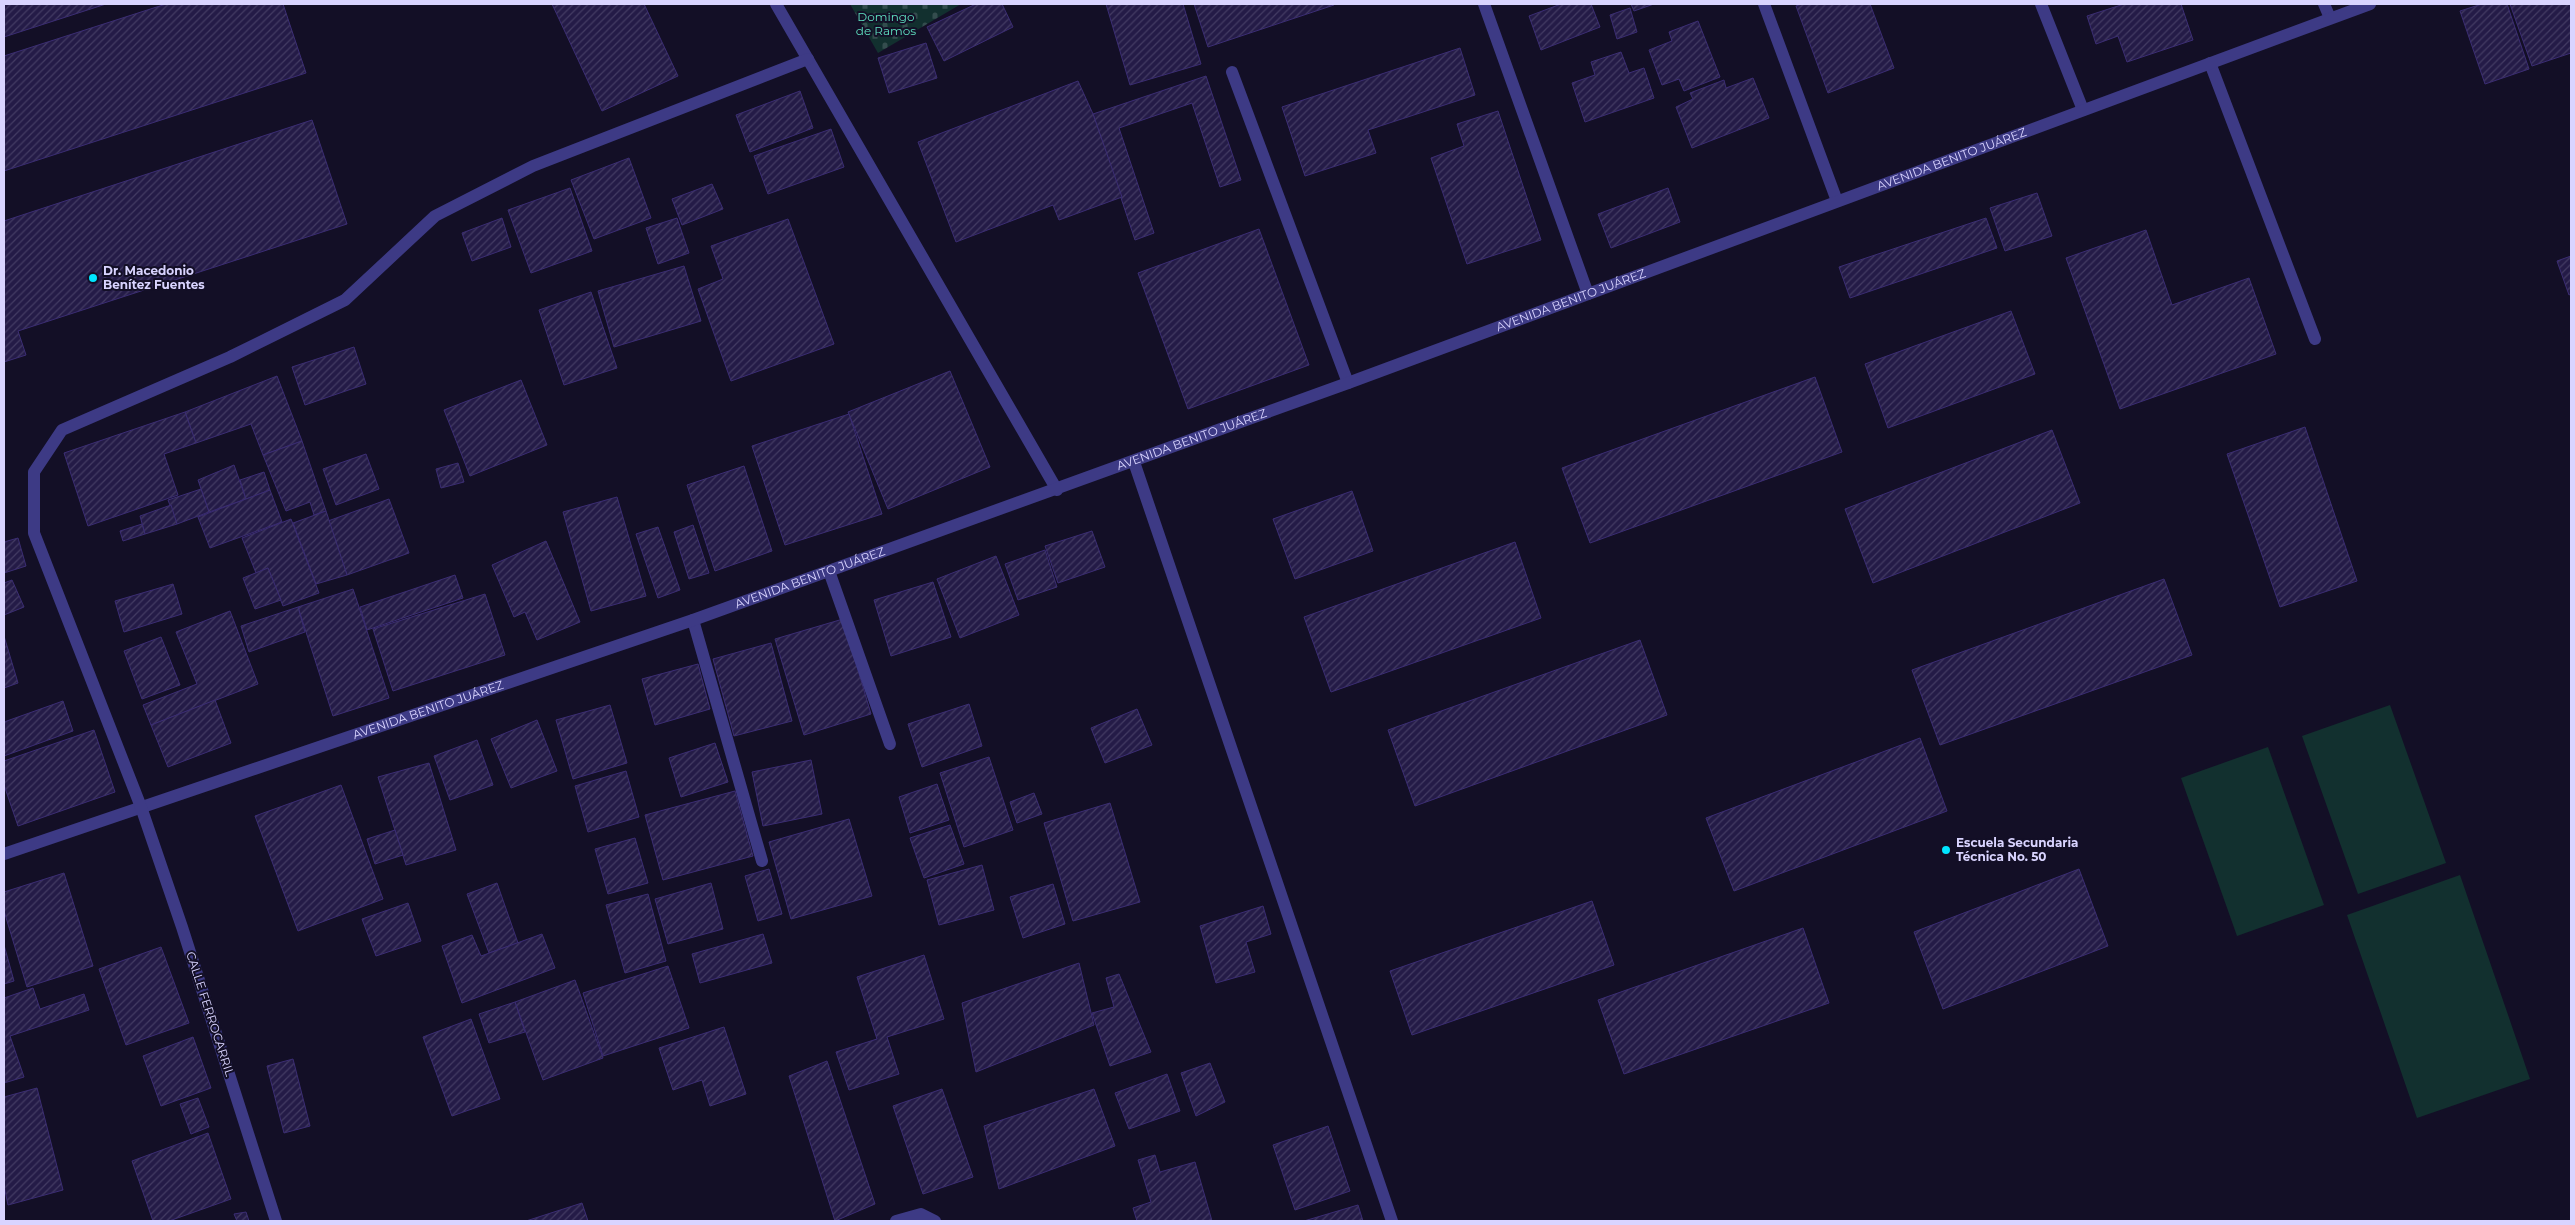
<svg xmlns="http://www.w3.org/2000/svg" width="2575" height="1225" font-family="Montserrat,sans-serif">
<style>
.cemetery{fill:url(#cemetery-stones)}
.pitch{fill:#12302f}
.building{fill:url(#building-hatch);stroke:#3b2d73}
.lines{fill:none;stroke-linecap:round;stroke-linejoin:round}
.minor{stroke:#3d3a85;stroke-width:12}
.poi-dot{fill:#00e5ff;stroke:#130f26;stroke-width:2}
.labels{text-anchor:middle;stroke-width:4;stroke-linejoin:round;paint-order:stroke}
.park-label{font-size:12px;fill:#5fe0c0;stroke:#130f26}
.street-label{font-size:12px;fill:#d9d4ff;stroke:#130f26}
.poi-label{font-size:12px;font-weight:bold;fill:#d9d4ff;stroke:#130f26;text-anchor:start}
</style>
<defs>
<pattern id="cemetery-stones" width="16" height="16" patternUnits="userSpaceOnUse" patternTransform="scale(1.25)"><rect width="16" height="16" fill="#12302f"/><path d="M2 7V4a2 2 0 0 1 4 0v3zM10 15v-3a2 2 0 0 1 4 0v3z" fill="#344d4e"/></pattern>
<pattern id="building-hatch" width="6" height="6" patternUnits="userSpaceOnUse" patternTransform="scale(1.25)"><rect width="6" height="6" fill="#241b47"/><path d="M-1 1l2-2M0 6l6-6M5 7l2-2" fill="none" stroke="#433b63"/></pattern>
</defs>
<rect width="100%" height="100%" fill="#130f26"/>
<path class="cemetery" d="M850,4H961L878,53Z"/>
<g class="pitch">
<path d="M2390,705L2446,863L2358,894L2302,736Z"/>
<path d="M2268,747L2324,905L2237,936L2181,778Z"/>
<path d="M2460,875L2530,1079L2417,1118L2347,915Z"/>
</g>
<g class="building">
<path d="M4,4H106L4,37Z"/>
<path d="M166,4H283L306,73L4,171V56Z"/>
<path d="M552,4H644L678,76L602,111Z"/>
<path d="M976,4H1002L1013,27L944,61L927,27Z"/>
<path d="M1106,4H1183L1201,64L1130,85Z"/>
<path d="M1194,4H1334V5L1208,47Z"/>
<path d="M1561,4H1591L1600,27L1541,50L1529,16Z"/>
<path d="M1631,4H1654L1634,11Z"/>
<path d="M1802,4H1870L1894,68L1828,93L1796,6Z"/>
<path d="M2124,4H2181L2193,40L2127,62L2118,36L2096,44L2087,16Z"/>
<path d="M2482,4H2507L2529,69L2485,84L2460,11Z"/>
<path d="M2510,4H2571V53L2532,66Z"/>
<path d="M1630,8L1637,32L1617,39L1610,15Z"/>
<path d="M1698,21L1720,77L1684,91L1679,79L1662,85L1649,50L1672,41L1669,32Z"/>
<path d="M926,43L937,78L889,93L878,58Z"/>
<path d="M1460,48L1475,95L1368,130L1376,153L1305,176L1282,107Z"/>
<path d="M1621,52L1629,73L1644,68L1654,98L1585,122L1572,83L1595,75L1591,62Z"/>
<path d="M1206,76L1241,180L1220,187L1192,103L1119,128L1154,233L1135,240L1093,114Z"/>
<path d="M1753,78L1769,118L1692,148L1676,107L1693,99L1690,93L1724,80L1726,88Z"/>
<path d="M1078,81L1093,114L1122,197L1059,220L1053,205L956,242L918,142Z"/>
<path d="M800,91L813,128L750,152L736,115Z"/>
<path d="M1498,111L1541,240L1467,264L1431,158L1464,146L1457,124Z"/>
<path d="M312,120L347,224L18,331L26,355L4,362V221Z"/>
<path d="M831,129L844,167L768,194L754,156Z"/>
<path d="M629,158L651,218L594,239L571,180Z"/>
<path d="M712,184L723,209L682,225L672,199Z"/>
<path d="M570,188L592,251L531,273L508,210Z"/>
<path d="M1668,188L1680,222L1611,248L1598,214Z"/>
<path d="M2037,193L2052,236L2005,251L1990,208Z"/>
<path d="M502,218L511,247L472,261L462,233Z"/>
<path d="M677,218L689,253L658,264L646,228Z"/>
<path d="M1986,218L1997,248L1850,298L1839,267Z"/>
<path d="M788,219L834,344L731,381L698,289L723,279L711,246Z"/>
<path d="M1259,229L1309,365L1188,409L1138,273Z"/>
<path d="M2146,230L2172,305L2249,278L2276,354L2120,409L2066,258Z"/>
<path d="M2571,256V294L2569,295L2557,261Z"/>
<path d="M684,266L701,321L614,347L598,291Z"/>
<path d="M591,292L617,368L564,385L539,310Z"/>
<path d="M2011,311L2035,374L1888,428L1865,364Z"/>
<path d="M354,347L366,384L305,405L292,367Z"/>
<path d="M950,371L990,467L888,509L848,412Z"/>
<path d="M277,376L302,441L263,455L251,424L196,443L185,412Z"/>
<path d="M1815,377L1842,452L1590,543L1562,468Z"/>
<path d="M521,380L547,445L470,476L444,410Z"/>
<path d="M185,412L196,443L164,454L178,495L88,526L64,453Z"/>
<path d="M849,414L882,514L785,545L752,446Z"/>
<path d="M2305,427L2357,581L2280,607L2227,454Z"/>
<path d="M2052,430L2080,503L1873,583L1845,509Z"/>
<path d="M302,441L326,511L314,515L310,502L286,511L263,455Z"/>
<path d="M366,454L379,489L336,505L323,469Z"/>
<path d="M458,463L464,482L441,488L436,469Z"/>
<path d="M234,465L246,499L209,512L198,480Z"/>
<path d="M744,466L772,551L715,571L687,485Z"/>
<path d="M264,472L270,490L246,499L240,480Z"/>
<path d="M201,489L209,512L177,524L168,500Z"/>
<path d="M270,490L282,522L210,548L198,517Z"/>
<path d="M1352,491L1373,551L1295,579L1273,519Z"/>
<path d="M617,497L646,596L591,611L563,512Z"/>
<path d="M389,499L409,553L347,575L328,521Z"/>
<path d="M171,505L177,524L145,534L140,516Z"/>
<path d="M326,511L347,575L316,584L293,523Z"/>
<path d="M291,519L319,593L283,606L268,568L256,573L242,538Z"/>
<path d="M142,524L145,534L123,541L120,531Z"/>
<path d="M693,525L709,573L689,579L674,532Z"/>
<path d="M658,527L680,590L658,598L636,534Z"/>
<path d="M1092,531L1105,567L1058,583L1045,546Z"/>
<path d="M18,538L26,566L4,573V542Z"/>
<path d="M546,541L580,622L537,640L525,612L514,617L492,565Z"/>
<path d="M1515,542L1541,618L1331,692L1304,617Z"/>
<path d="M1045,550L1057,587L1018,600L1005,564Z"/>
<path d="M996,556L1019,615L960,638L937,579Z"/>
<path d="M268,568L281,600L255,609L243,578Z"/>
<path d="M455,575L463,598L367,630L360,607Z"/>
<path d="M2164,579L2192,655L1940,745L1912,670Z"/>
<path d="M12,580L24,607L4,615V583Z"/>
<path d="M933,582L951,637L891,656L874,600Z"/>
<path d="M173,584L182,614L124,632L115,601Z"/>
<path d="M353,589L389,698L333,716L298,607Z"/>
<path d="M485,594L505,655L393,691L373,629Z"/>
<path d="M298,607L305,632L249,652L241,626Z"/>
<path d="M230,611L258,684L151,725L143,705L197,684L176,632Z"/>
<path d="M843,619L871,714L804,735L775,639Z"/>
<path d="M4,636L18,683L4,688Z"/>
<path d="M161,637L180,685L142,699L124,651Z"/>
<path d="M1640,640L1667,715L1415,806L1388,730Z"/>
<path d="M771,643L792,721L734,736L713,659Z"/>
<path d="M698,664L710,709L655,725L642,679Z"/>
<path d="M215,700L231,743L168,767L151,725Z"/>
<path d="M63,701L73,731L4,756V722Z"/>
<path d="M969,704L982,746L922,767L908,724Z"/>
<path d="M610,705L627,763L573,779L556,720Z"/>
<path d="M1137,709L1152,745L1105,763L1091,728Z"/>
<path d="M537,720L557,771L511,788L491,739Z"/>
<path d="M94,730L115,792L18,826L4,785V761Z"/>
<path d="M1920,738L1947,811L1734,891L1706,818Z"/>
<path d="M477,740L493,785L450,800L434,756Z"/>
<path d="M715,743L728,782L681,797L669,758Z"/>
<path d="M989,757L1013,830L964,847L940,773Z"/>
<path d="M811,760L822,814L763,826L752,772Z"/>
<path d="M429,763L456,850L406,865L378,777Z"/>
<path d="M626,771L639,817L588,832L575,786Z"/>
<path d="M937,784L949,820L910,833L899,797Z"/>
<path d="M341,785L383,899L298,931L255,816Z"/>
<path d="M735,791L753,856L663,880L645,815Z"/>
<path d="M1034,793L1042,814L1017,823L1010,802Z"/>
<path d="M1110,803L1140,902L1073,921L1044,823Z"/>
<path d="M849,819L872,896L791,919L769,842Z"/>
<path d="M950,825L964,864L924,878L910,838Z"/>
<path d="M395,830L403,855L375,864L367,839Z"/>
<path d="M635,838L648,883L608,894L595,849Z"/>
<path d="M982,865L994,910L939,925L927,880Z"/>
<path d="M769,869L782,914L758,921L745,876Z"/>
<path d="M2079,869L2108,946L1943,1009L1914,932Z"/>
<path d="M64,873L93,966L27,987L4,911V892Z"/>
<path d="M497,883L518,943L489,953L467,894Z"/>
<path d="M711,883L723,929L668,944L655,899Z"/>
<path d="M1053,884L1065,924L1023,938L1010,897Z"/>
<path d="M648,894L666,961L625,973L606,905Z"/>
<path d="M1592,901L1614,965L1412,1035L1390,971Z"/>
<path d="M408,903L421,941L376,956L362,919Z"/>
<path d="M1263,906L1271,934L1246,942L1255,972L1216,983L1200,926Z"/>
<path d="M1803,928L1829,1003L1624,1074L1598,1000Z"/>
<path d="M542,934L555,968L462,1003L442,946L472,935L481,956Z"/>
<path d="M763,934L772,963L700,983L692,954Z"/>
<path d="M4,945L14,981L4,984Z"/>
<path d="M161,947L189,1023L126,1045L99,969Z"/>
<path d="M924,955L944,1019L887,1037L899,1074L849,1090L836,1052L877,1039L857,977Z"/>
<path d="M1079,963L1094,1025L976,1072L962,1003Z"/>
<path d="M668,966L689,1028L603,1056L583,993Z"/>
<path d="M1119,974L1151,1052L1110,1066L1092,1013L1114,1007L1106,978Z"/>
<path d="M575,980L603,1058L543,1080L515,1002Z"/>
<path d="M33,988L40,1009L84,994L89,1010L10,1036L24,1077L4,1083V998Z"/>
<path d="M515,1002L525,1032L489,1043L479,1014Z"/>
<path d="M471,1019L500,1099L452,1116L423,1037Z"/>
<path d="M724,1027L746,1094L710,1106L702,1080L673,1090L659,1048Z"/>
<path d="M193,1037L211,1088L161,1106L143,1056Z"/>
<path d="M293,1059L310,1126L284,1133L267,1066Z"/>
<path d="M827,1061L875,1204L835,1221L789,1076Z"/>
<path d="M1210,1063L1225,1102L1196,1116L1181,1073Z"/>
<path d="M1167,1074L1180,1111L1129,1129L1115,1093Z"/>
<path d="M37,1088L63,1190L8,1205L4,1186V1097Z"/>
<path d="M942,1089L973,1177L923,1194L893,1106Z"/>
<path d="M1094,1089L1115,1146L999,1189L984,1126Z"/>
<path d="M198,1098L209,1127L191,1134L180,1104Z"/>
<path d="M1328,1126L1350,1191L1295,1210L1273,1145Z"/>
<path d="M208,1133L231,1199L169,1221H153L132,1161Z"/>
<path d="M1155,1155L1160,1172L1195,1162L1212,1221H1137L1133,1208L1151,1202L1138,1160Z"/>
<path d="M582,1203L588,1221H526Z"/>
<path d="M1358,1205L1363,1221H1304Z"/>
<path d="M246,1212L249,1221H237L234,1214Z"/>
</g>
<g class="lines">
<g class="minor">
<path d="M776,4L1057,490"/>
<path d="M1484,4L1588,294"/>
<path d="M1764,4L1837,201"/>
<path d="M2041,4L2083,110"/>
<path d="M2324,4L2330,18"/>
<path d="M2210,63L2315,339"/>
<path d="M1232,72L1348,383"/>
<path d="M1134,462L1392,1221"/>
<path d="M829,571L890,744"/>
<path d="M693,620L762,861"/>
<path id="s1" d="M4,854L693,620L1348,383L2370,4"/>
<path d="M276,1221L182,927L141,807L34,533V472L62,430L230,357L345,300L435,216L533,166L808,59"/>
<path d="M896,1221L921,1214L935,1221"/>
</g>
</g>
<g class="poi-dot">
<circle cx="93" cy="278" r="5"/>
<circle cx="1946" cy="850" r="5"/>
</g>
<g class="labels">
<g class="park-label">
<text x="886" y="21">Domingo<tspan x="886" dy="14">de Ramos</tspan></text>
</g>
<g class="street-label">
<text dy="4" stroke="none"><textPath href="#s1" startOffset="2068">AVENIDA BENITO JUÁREZ</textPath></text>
<text dy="4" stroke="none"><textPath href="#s1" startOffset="1662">AVENIDA BENITO JUÁREZ</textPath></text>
<text dy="4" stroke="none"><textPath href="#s1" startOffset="1258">AVENIDA BENITO JUÁREZ</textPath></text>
<text dy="4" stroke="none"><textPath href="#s1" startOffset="852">AVENIDA BENITO JUÁREZ</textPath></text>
<text dy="4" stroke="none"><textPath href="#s1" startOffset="448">AVENIDA BENITO JUÁREZ</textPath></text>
<text transform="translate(210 1014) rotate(72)" y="4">CALLE FERROCARRIL</text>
</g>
<g class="poi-label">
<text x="103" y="275">Dr. Macedonio<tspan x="103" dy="14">Benítez Fuentes</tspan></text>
<text x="1956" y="847">Escuela Secundaria<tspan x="1956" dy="14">Técnica No. 50</tspan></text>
</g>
</g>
<rect width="2575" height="1225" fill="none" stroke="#d9d4ff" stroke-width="10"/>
</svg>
